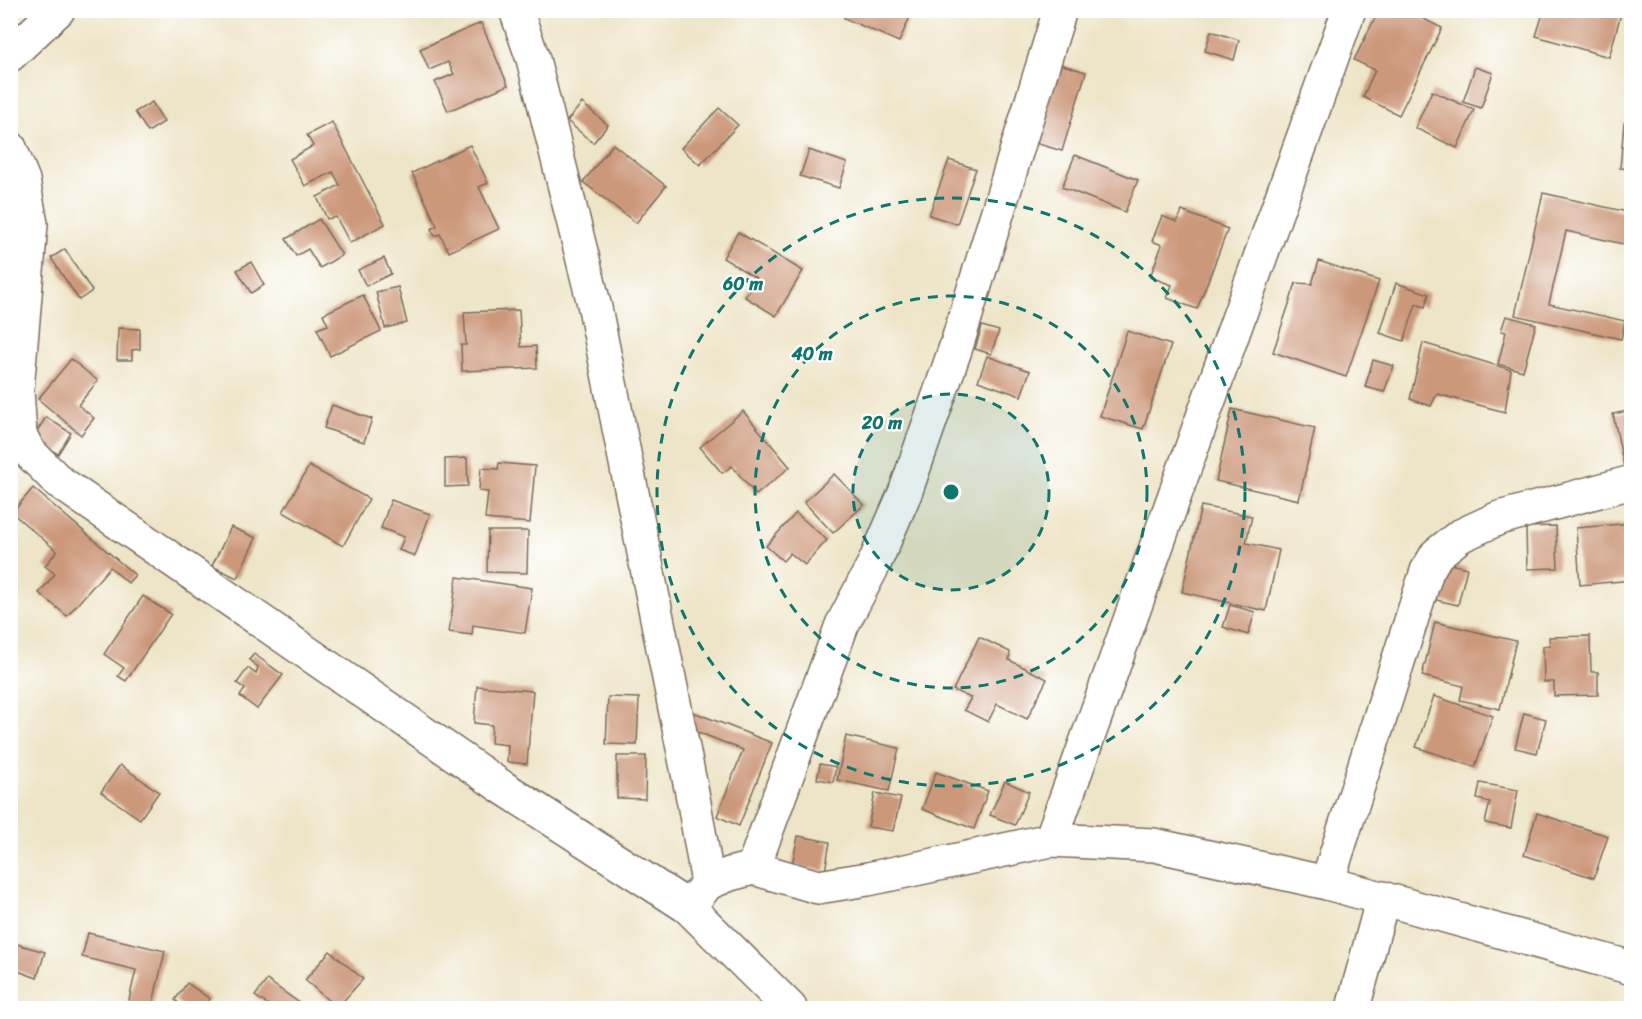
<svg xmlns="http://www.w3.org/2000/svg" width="1642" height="1019" font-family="Sriracha,sans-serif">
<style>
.building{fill:#cc987a}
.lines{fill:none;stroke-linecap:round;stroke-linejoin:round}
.minor-casing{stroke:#7a6b5a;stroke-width:36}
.minor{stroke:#fff;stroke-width:33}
.ring{fill:none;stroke:#0f766e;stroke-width:3;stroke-dasharray:10 8}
.centre{fill:#0f766e;stroke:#fff;stroke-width:3}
.ring-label{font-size:18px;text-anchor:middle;font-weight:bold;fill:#0f766e;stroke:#fff;stroke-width:4.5;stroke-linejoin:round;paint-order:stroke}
</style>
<rect width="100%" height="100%" fill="#fff"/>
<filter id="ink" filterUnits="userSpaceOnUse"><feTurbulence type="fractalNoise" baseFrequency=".0167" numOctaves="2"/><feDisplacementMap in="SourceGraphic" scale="12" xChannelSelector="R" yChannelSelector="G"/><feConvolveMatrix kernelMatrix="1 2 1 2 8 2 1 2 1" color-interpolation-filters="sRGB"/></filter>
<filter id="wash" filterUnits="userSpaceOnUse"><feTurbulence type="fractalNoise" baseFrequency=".008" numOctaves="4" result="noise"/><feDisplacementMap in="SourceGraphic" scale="24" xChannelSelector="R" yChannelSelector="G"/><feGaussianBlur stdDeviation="1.35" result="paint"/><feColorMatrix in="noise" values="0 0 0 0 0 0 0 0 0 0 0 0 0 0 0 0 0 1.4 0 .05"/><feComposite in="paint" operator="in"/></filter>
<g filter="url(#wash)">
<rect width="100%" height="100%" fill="#eee5c8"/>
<g id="blocks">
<g class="building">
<path d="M848,10H907L912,12L899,42L844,18Z"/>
<path d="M1379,10H1406L1442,28L1399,115L1363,97L1375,70L1354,60Z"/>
<path d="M1544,10H1622L1609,57L1536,36Z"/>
<path d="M481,23L508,85L448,111L435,82L454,74L448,62L429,70L420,49Z"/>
<path d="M1211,31L1239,40L1234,60L1205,51Z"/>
<path d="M1053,62L1086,72L1062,151L1029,141Z"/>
<path d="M1475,67L1493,73L1481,108L1463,102Z"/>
<path d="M1432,91L1474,110L1457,148L1415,128Z"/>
<path d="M152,102L164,122L148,132L135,112Z"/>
<path d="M582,103L608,125L593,143L567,121Z"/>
<path d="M719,108L738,125L700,165L681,148Z"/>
<path d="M1632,121V169L1620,168L1624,123Z"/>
<path d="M332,122L385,224L350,243L336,217L327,219L317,197L340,185L333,172L305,186L290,159L313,146L307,135Z"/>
<path d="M613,144L666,186L636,223L583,182Z"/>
<path d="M470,145L488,183L479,187L499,229L449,252L440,234L435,236L431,229L437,226L412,173Z"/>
<path d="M809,150L847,163L839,188L800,176Z"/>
<path d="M1075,155L1138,180L1125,212L1062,187Z"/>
<path d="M949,160L976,169L957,224L929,215Z"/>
<path d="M1543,193L1632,213V246L1566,231L1549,304L1625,321L1621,339L1515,315Z"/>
<path d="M1182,211L1228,229L1197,309L1167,298L1172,285L1150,277L1162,245L1152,241L1162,216L1177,222Z"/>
<path d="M319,219L342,255L320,268L308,249L296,256L286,239Z"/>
<path d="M738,232L803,271L776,316L745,297L756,278L723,258Z"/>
<path d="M65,249L92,291L79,300L51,258Z"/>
<path d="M384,258L391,274L366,286L358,270Z"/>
<path d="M1319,261L1379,281L1346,377L1273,352L1296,283L1312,284Z"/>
<path d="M251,262L264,285L251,293L237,270Z"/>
<path d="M1396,283L1429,294L1425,307L1416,304L1404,341L1380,333Z"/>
<path d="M398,287L407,323L385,328L376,292Z"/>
<path d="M363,295L381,331L330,356L317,329L328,325L323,314Z"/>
<path d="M519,310L521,347L536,346L537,368L462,371L461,345H466L464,312Z"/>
<path d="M1506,316L1536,324L1523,371L1498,364L1506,332L1501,331Z"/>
<path d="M982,326L999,331L991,354L975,349Z"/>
<path d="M118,328L140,329V349L132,350V360H117Z"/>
<path d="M1127,331L1171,345L1143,429L1100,416Z"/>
<path d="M1423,343L1511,370L1505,412L1437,394L1431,406L1410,399Z"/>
<path d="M987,356L1030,371L1021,396L978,381Z"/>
<path d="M71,359L98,381L78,405L94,418L81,435L38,399Z"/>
<path d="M1373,360L1394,366L1384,392L1365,387Z"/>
<path d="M332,405L372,419L364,442L324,428Z"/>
<path d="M1232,409L1315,428L1299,500L1216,481Z"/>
<path d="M1632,410V466L1624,467L1613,414Z"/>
<path d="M743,411L790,467L756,495L732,466L722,473L700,447Z"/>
<path d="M46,417L71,433L58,454L32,439Z"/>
<path d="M467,458L468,486L445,487V459Z"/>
<path d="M499,463L535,466L530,523L485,519L488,492L479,491L481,468L498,469Z"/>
<path d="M309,466L369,499L343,546L283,512Z"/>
<path d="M834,474L864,505L833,533L804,502Z"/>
<path d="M33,488L135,575L128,583L110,567L67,616L39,593L55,574L45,566L57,551L12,513Z"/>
<path d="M391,500L430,514L415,556L399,550L404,537L381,528Z"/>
<path d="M1201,506L1252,516L1246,543L1279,550L1266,611L1182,592Z"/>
<path d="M796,513L827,540L805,565L790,553L783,561L766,546Z"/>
<path d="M1632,523V580L1580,585L1576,528Z"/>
<path d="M1556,526L1558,568L1527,569L1526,527Z"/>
<path d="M231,527L256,538L237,578L212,566Z"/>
<path d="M488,531H528L527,573L487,572Z"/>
<path d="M1441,562L1467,568L1458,605L1432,599Z"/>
<path d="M457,577L532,588L525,633L473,625L472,635L449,632Z"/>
<path d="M143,596L171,614L126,681L118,676L124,668L104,654Z"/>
<path d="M1230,605L1255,612L1248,635L1223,627Z"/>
<path d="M1435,622L1516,641L1500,709L1460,700L1463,686L1422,676Z"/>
<path d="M1590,636L1591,672H1598V695L1554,696V682H1544L1543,646L1550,645L1549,637Z"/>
<path d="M979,637L1010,652L1009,660L1047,679L1027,719L997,704L988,722L964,710L971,698L953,690Z"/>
<path d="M254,654L283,675L257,709L240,696L245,689L237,683L248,668L256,674L258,667L249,660Z"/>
<path d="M477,686L533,691L527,764L507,762L508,745L491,743L492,725L474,723Z"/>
<path d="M1434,696L1493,716L1475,767L1416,747Z"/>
<path d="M608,697L639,698L637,745L606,744Z"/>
<path d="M691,711L772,743L739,826L717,816L743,750L685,727Z"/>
<path d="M1524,713L1546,719L1537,753L1515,748Z"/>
<path d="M846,736L899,748L889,791L837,780Z"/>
<path d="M617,756H646L645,799L617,798Z"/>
<path d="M820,764L836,767L833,782L817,779Z"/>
<path d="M120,765L159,792L140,819L101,792Z"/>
<path d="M936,772L988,791L974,829L922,809Z"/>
<path d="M1005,781L1029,792L1015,825L990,815Z"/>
<path d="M1480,783L1518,790L1511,828L1485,823L1490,802L1477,799Z"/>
<path d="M875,793L901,798L893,831L868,827Z"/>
<path d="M1537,813L1608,836L1594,878L1524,855Z"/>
<path d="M798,836L830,842L825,871L792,865Z"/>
<path d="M88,933L165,951L152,1008H127L136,970L82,957Z"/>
<path d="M10,942L45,952L37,978L15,970L10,982Z"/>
<path d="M330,951L363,979L337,1008L305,980Z"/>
<path d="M267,980L298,1002L293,1008H273L255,996Z"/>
<path d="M187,983L210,999L202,1008H185L175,1000Z"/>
</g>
</g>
</g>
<g filter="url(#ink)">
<use href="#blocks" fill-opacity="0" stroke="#7a6b5a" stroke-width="1.5"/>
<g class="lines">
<defs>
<g id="minor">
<path d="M516,10L533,59L595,308L694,803L708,883"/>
<path d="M10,55L58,10"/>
<path d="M10,148L23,180L31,224L17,390L20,435L29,452L58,481L502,787L688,907L790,1008"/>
<path d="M1051,840L1349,10"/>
<path d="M753,868L842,625L875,562L905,493L956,347L1060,10"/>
<path d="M1327,883L1427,571L1437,554L1460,536L1499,518L1632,482"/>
<path d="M688,907L708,883L730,874L753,868L818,887L868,879L1051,840L1154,845L1327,883L1632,968"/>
<path d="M1353,1008L1383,898"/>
</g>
</defs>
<use href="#minor" class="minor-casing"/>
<use href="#minor" class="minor"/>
</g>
</g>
<circle cx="951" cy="492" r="98" fill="#0f766e" fill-opacity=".12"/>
<g class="ring">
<circle cx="951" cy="492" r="98"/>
<circle cx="951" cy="492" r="196"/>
<circle cx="951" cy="492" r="294"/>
</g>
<circle cx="951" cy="492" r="9" class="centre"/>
<g class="ring-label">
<text x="743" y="290">60 m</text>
<text x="812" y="360">40 m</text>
<text x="882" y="429">20 m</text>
</g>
<rect width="1642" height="1019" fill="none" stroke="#fff" stroke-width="36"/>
</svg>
